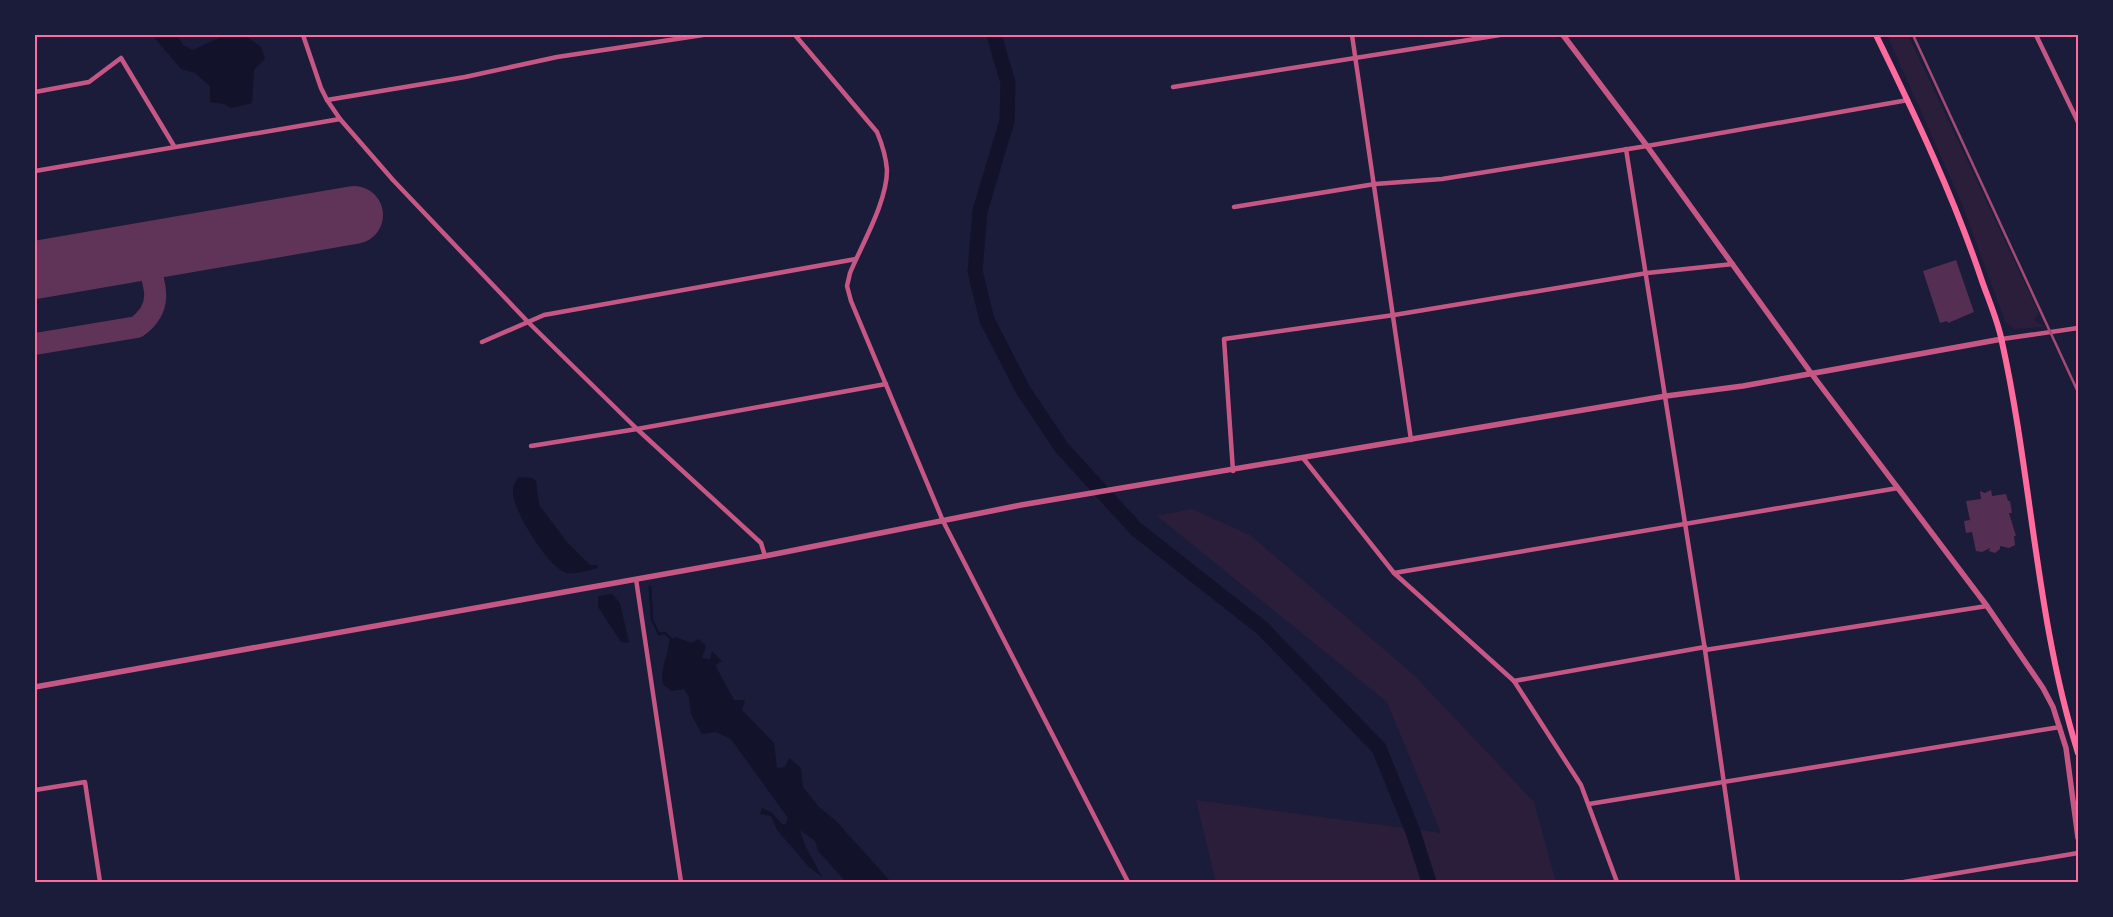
<svg xmlns="http://www.w3.org/2000/svg" width="2113" height="917" font-family="Cabin,sans-serif">
<style>
.green{fill:#2a1e3b}
.water{fill:#12122b}
.lines{fill:none;stroke-linecap:round;stroke-linejoin:round}
.stream{stroke:#12122b;stroke-width:2.5}
.river{stroke:#12122b;stroke-width:15}
.taxiway{stroke:#603358;stroke-width:22}
.runway{stroke:#603358;stroke-width:58}
.building{fill:#542f53}
.minor{stroke:#c65784;stroke-width:4.5}
.tertiary{stroke:#c65784;stroke-width:5.5}
.secondary{stroke:#ff6b9d;stroke-width:6}
.rail{stroke:#a44b75;stroke-width:2.5}
.neatline{fill:none;stroke:#ff6b9d;stroke-width:2}
</style>
<rect width="100%" height="100%" fill="#1b1b3a"/>
<g class="green">
<path d="M1887,35H1908L2039,313L2034,320L2045,327L2014,329L2005,321L1962,204Z"/>
<path d="M1192,509L1250,535L1414,675L1534,802L1556,882H1216L1196,800L1441,833L1387,702L1157,516Z"/>
</g>
<g class="water">
<path d="M152,35H177L183,45L193,50L225,35H244L261,47L265,59L254,70L252,103L231,108L224,104L210,102V86L195,73L181,69Z"/>
<path d="M519,477L532,478L536,481L539,505L568,543L590,565H597L598,568C589,570 575,575 567,573C549,569 511,509 513,490C513,485 516,481 519,477Z"/>
<path d="M612,594L620,603L629,643L621,642L598,607V596Z"/>
<path d="M676,637L691,643L699,639L706,646L702,658L710,659L712,651L722,661L715,665L734,700H745L742,710L774,743L777,768L785,767L789,758L801,768L803,787L819,807L837,822L891,882H846L818,851L815,841L800,830L805,845L822,877L809,867L777,830L771,816L760,814L762,808L771,812L782,824H786L788,818L731,739L716,732L702,734L691,714L689,697L684,689L671,691L663,684C660,666 668,659 669,641Z"/>
</g>
<g class="lines">
<path class="stream" d="M650,587L652,620L659,634L665,633L672,640"/>
<path class="river" d="M994,35L1008,83L1007,121L980,211L975,271L987,320L1023,390L1062,448L1136,529L1262,628L1379,748L1413,832L1429,882"/>
<path class="taxiway" d="M35,344L137,327C167,305 153,281 144,251"/>
<path class="runway" d="M35,270L354,215"/>
</g>
<g class="building">
<path d="M1956,260L1974,312L1948,323L1947,321L1940,323L1923,271Z"/>
<path d="M1991,490L1992,496L2006,494L2008,501H2010L2012,513H2009L2016,536H2014L2015,545L2009,548L2000,546V549L1995,553L1989,551L1990,548L1982,552L1976,551L1972,532L1966,533L1964,521L1970,520L1966,501L1981,499L1980,491L1985,493Z"/>
</g>
<g class="lines">
<g class="minor">
<path d="M303,35L321,88L327,100L340,119L393,180L528,322L637,429L761,543L765,556"/>
<path d="M795,35L877,132C882,144 886,157 887,170C887,202 862,244 850,273L847,286L851,301L943,521L1128,882"/>
<path d="M1352,35L1411,440"/>
<path d="M2036,35L2078,122"/>
<path d="M1173,87L1500,35"/>
<path d="M35,92L89,82L121,58L174,146"/>
<path d="M327,100L465,77L557,57L703,35"/>
<path d="M1626,149L1705,650L1738,882"/>
<path d="M35,171L340,119"/>
<path d="M1234,207L1375,184L1442,179L1647,146L1908,100"/>
<path d="M2002,339L2078,328"/>
<path d="M482,342L544,315L856,259"/>
<path d="M531,446L637,429L886,384"/>
<path d="M1303,458L1394,573L1514,681L1581,785L1617,882"/>
<path d="M1233,471L1224,339L1394,315L1647,273L1733,264"/>
<path d="M1394,573L1898,488"/>
<path d="M636,579L681,882"/>
<path d="M1705,650L1987,606"/>
<path d="M1514,681L1705,647"/>
<path d="M35,790L85,782L100,882"/>
<path d="M1589,804L2060,727"/>
<path d="M1904,882L2078,853"/>
</g>
<g class="tertiary">
<path d="M1563,35L1647,146L1811,373L1987,606L2043,688L2053,707L2066,748L2078,838"/>
<path d="M35,687L765,556L1021,505L1666,396L1743,386L2002,339"/>
</g>
<path class="secondary" d="M1876,35C1915,115 1954,197 1982,281C1989,301 1998,321 2002,342C2032,478 2036,620 2078,753"/>
<path class="rail" d="M1913,35L2078,392"/>
</g>
<rect width="2113" height="917" fill="none" stroke="#1b1b3a" stroke-width="72"/>
<rect x="36" y="36" width="2041" height="845" class="neatline"/>
</svg>
